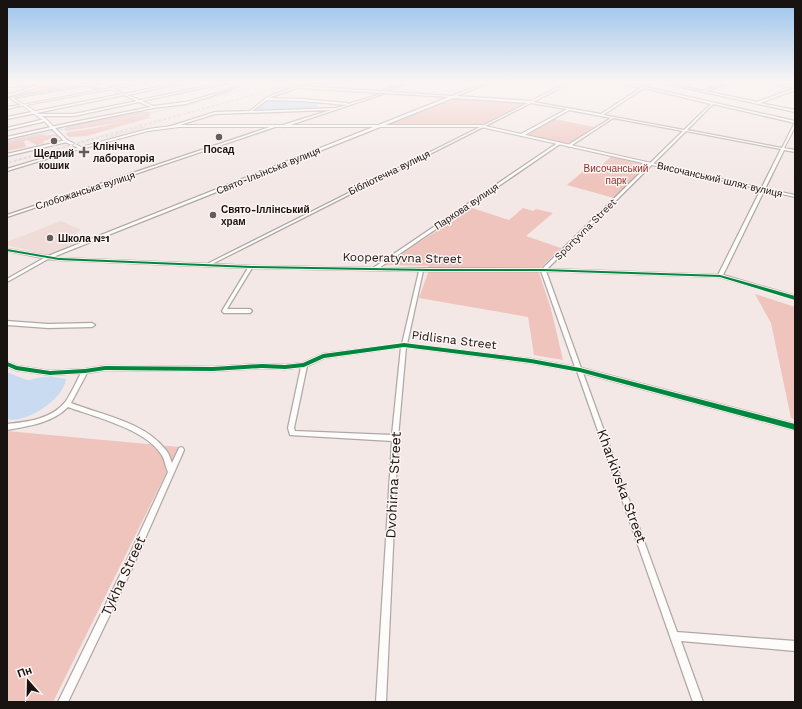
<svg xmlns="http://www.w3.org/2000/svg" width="802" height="709" font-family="'Work Sans',sans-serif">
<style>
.built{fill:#efdbd8}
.green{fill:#eec4bd}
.water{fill:#c8dbf1}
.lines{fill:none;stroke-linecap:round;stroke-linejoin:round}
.stream{stroke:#c8dbf1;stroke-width:1}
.minor-casing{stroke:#afa8a6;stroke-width:2.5}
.tertiary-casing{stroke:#afa8a6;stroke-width:2}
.minor{fill:#fdfcfb;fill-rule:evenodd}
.tertiary{fill:#fdfcfb;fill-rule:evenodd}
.rail-casing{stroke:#d4d1d1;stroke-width:1.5}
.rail{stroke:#fdf5f3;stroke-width:1;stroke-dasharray:2.5;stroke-linecap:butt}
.cycleway-casing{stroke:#fdf5f3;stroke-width:2}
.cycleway{fill:#00873e;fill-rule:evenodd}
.poi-dot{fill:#655d5c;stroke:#fdf5f3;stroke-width:1.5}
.labels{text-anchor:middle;stroke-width:3;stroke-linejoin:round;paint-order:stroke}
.far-poi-label{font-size:10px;font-weight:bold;fill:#181211;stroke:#fdf5f3;text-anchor:start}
.far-park-label{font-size:10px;fill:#8c3227;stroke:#fdf5f3}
.far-street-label{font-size:10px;fill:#181211;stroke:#fdf5f3}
.street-label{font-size:12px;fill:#181211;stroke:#fdf5f3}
.near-street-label{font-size:14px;fill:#181211;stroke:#fdf5f3}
</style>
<rect width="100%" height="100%" fill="#f3e8e6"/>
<g class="built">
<path d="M178,114L183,115L143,126L146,128L109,138L105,137L46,153L43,151L64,146L62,145L70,144Z"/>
<path d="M61,221L81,230L75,234L84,240L47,255L7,245V242Z"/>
</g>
<g class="green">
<path d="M64,82H97L17,97L15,95L40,87Z"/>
<path d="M452,97L531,102L481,126H380Z"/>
<path d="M139,111L148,112L150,115L148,117H152L87,136L69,137L66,134L68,132L90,129L123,122L66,131L65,129L69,125Z"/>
<path d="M554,119L594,127L567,145L526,136Z"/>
<path d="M38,134L46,135L42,136L59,134L61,137L43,141L44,143L36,145L27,140L24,141L26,147L7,151V141Z"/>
<path d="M612,156L649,164L614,198L567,185L588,167L597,169Z"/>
<path d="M472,208L509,220L523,208L533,211L536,209L553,213L526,236L561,248L538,270L551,309L563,360L534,355L528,317L419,298L429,270L428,266L384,265Z"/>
<path d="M755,294L795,307V420L791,418L771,323Z"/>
<path d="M7,431L179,447L53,702H7Z"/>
</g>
<g class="water">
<path d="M278,99L298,100L318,103L317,107H314L258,110L257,107L265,101Z"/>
<path d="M7,372C12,374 23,379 28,380C33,380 38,377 44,377C51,376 59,378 66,379C64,399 26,424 7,419Z"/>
</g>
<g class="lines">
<path class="stream" d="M7,143C60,128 114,120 169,109C204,102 237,89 272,82"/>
<defs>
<g id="minor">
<path d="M49,82H53L7,97V95Z"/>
<path d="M98,82H104L90,85L102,91L87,85L13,98L24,105L7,109V107L21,105L10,98Z"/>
<path d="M106,82H109L117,88H115Z"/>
<path d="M184,82H189L127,95L140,100L226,82H231L142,101L153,106L186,102L225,91L243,82H246L227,91L186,104L153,108L69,125L7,139V137L69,123L151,107L139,102L74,116H38L37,115L38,114H74L137,101L124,95L7,119V117L122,94L110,89L111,88L124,94Z"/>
<path d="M313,82H317L301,86L452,96L488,82H491L456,96L531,101L569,82H572L533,102L601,114L641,88L617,82H622L643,87L650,82H653L645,87L795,121V123L713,104L687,130L782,148L794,124L795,123V127L784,148L795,150V152L784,150L723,275L795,296V299L720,277L546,271L581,368L795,424V430L583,373L677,632L795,641V651L681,641L703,702H693L577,371L531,363L406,347L398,438L386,702H376L392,441L290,435L288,428L301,367L285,369L262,368L213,371L105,370L87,373L71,403C102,415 144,422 165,449C169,453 170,458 172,463L179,448L181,447L183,448L184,450L129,575L68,702H58L123,569L168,472C165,466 165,459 161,454C145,429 95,417 68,407C52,423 29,426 7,430V424C28,422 52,419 66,401C72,392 76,382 81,373L50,375L16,370L7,366V362L17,366L50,371L85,369L105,366L213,367L262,364L285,365L303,363L323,354L402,344L419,271L252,268L227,309H250L252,311L250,313H224L222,311L248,268L59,260L48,259L7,282V279L44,258L7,251V249L48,256L449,97L301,88L300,87L282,93L269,98L302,99L347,103L348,104L381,94H383L284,127L283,125L331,110L215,114L170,128L168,127L215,112L250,111L265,99L272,95L289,89ZM644,88L711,104L684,130L603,115ZM453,98L528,103L207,264L59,258L53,257ZM267,100L302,101L347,105L336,108L252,111ZM531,103L567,109L521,134V136H523L569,110L611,118L568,145L569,147L613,118L683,131L542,269L379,268L560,144L559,142L373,268L251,266L212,264ZM686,131L781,149L718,275L547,269ZM423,271H541L575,367L531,359L407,344ZM401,347L392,435L295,431L294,428L307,366L324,358Z"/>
<path d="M407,82H411L384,91H382Z"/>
<path d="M658,82H663L702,91L729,82H733L705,91L757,102L795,88V90L760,103L795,110V112Z"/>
<path d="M766,82H772L795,86V88Z"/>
<path d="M7,85L32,84L33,85L7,87Z"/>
<path d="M45,119L46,121L7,130V128Z"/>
<path d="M276,125L278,126L7,217V215Z"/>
<path d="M66,140L67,142L7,156V154Z"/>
<path d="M80,147L82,148L7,171V169Z"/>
<path d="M7,321L48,324L92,323L95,325L92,327L48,328L7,325Z"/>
</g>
<path id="tertiary" d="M142,82H149L26,105L46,119L67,140L81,147L148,129L179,125H481L795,195V197L481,127H179L148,131L81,149L65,142L44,121L22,105Z"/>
</defs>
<use href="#minor" class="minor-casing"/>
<use href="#tertiary" class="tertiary-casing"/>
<use href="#minor" class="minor"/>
<use href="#tertiary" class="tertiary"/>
<defs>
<path id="rail" d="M7,163L300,82"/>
</defs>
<use href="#rail" class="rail-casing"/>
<use href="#rail" class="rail"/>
<defs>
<g id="cycleway">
<path d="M7,249L59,258L251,266L429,269H543L720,275L795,296V300L720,277L543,271H429L251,268L59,260L7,251Z"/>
<path d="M404,343L531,359L580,368L795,424V430L580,372L531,363L404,347L324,358L304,367L285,369L262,368L213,371L105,370L85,373L50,375L16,370L7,366V362L17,366L50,371L85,369L105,366L213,367L262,364L285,365L303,363L323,354Z"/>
</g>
</defs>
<use href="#cycleway" class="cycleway-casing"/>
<use href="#cycleway" class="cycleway"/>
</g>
<linearGradient id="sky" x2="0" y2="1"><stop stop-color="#9bc4ec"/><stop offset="0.45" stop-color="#faf5f4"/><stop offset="1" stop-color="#faf5f4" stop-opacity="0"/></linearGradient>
<rect width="802" height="182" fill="url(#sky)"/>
<g class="poi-dot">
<circle cx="219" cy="137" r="4"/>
<circle cx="54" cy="141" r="4"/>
<path d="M82 146h4v4h4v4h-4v4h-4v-4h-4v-4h4z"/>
<circle cx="213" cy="215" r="4"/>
<circle cx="50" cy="238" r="4"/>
</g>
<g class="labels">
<g class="far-poi-label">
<text x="93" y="150">Клінічна<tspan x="93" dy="12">лабораторія</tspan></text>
<text x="219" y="153" text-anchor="middle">Посад</text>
<text x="54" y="157" text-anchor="middle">Щедрий<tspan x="54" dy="12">кошик</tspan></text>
<text x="221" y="213">Свято-Іллінський<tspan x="221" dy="12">храм</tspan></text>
<text x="58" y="242">Школа №1</text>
</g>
<g class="far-park-label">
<text x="616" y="172">Височанський<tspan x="616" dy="12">парк</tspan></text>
</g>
<g class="far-street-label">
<text transform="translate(268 170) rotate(-22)" y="4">Свято-Ільїнська вулиця</text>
<text transform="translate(389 172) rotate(-26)" y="4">Бібліотечна вулиця</text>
<text transform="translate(720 179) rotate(13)" y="4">Височанський шлях вулиця</text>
<text transform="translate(85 190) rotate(-18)" y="4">Слобожанська вулиця</text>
<text transform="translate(466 206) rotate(-34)" y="4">Паркова вулиця</text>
<text transform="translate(585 229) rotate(-45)" y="4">Sportyvna Street</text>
</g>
<g class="street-label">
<text transform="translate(402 258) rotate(1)" y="4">Kooperatyvna Street</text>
<text transform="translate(454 340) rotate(7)" y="4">Pidlisna Street</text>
</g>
<g class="near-street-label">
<text transform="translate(393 485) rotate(-87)" y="5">Dvohirna Street</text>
<text transform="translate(622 486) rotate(70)" y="5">Kharkivska Street</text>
<text transform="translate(123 576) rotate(-65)" y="5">Tykha Street</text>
</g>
</g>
<rect width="802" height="709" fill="none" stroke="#181211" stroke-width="16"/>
<g transform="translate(28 681) rotate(340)" stroke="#fdf5f3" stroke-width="3" paint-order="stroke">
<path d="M0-3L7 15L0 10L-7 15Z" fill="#181211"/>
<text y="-6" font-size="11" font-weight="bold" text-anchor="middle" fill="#181211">Пн</text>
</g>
</svg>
